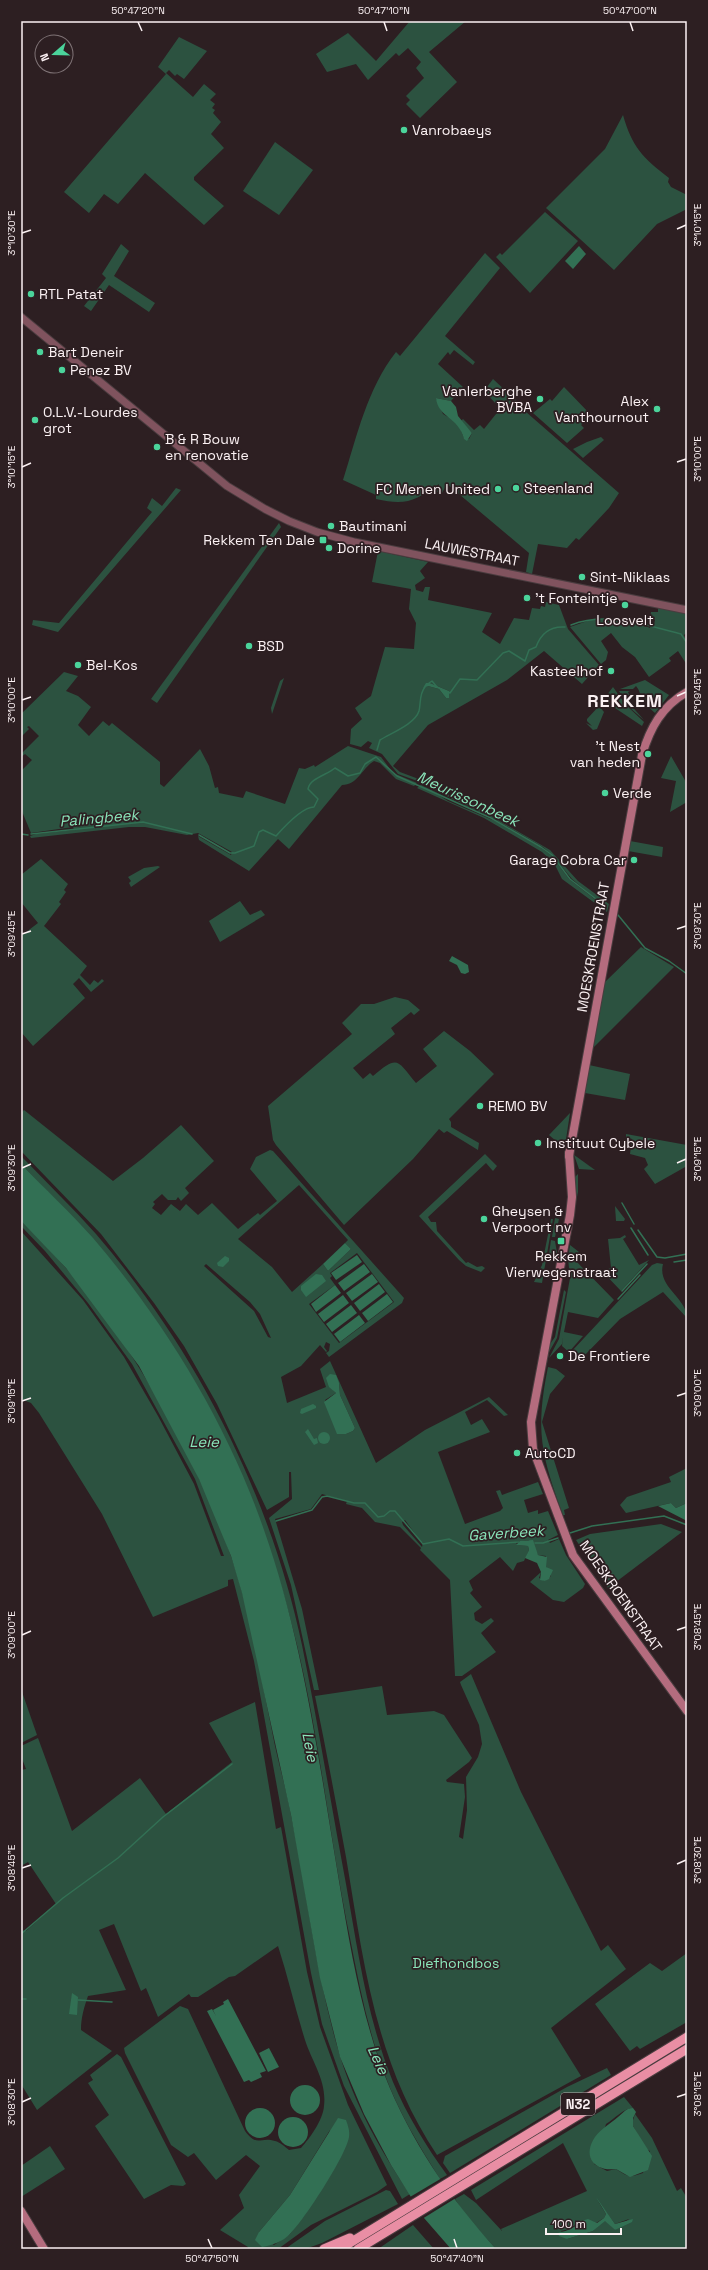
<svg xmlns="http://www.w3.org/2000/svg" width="708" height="2270" font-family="'Space Grotesk',sans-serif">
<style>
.green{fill:#2c5240;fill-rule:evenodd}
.water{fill:#327054}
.pier{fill:#2d1f22}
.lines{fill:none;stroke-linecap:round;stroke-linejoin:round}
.stream{stroke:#327054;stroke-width:1.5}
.tertiary-casing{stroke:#4a3c3f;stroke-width:9}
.secondary-casing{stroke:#4a3c3f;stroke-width:10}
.trunk-casing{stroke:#4a3c3f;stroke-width:11}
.tertiary{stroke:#80535e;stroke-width:7}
.secondary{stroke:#b46c7e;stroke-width:8}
.trunk{stroke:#e98ea4;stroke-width:9}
.ticks{fill:none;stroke:#fbf1f3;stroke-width:1.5}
.poi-dot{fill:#4bd49b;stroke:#2d1f22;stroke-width:1.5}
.labels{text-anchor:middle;stroke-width:3.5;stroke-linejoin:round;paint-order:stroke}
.shield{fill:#2d1f22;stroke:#bdb2b4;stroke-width:1}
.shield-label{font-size:13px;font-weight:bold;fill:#fbf1f3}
.poi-label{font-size:14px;fill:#fbf1f3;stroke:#2d1f22;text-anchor:start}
.street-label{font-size:14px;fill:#fbf1f3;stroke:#2d1f22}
.park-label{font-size:14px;fill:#8ce8bc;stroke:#2d1f22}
.water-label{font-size:15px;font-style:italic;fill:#8ae5ba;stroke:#2d1f22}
.district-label{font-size:18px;font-weight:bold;letter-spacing:1px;fill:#fbf1f3;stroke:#2d1f22}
.neatline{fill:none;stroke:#fbf1f3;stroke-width:1.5}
.ticks-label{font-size:10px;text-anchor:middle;fill:#fbf1f3}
</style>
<rect width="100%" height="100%" fill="#2d1f22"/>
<g class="green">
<path d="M410,21H466L429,52L457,82L420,118L406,104L410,100L406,96L424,78L416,68L421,62L408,48L399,56L396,53L368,80L356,64L327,72L316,54L348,33L376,61Z"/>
<path d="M179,37L207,51L184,79L177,74L175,76L169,70L166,73L193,97L204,84L216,94L210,100L215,104L212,108L215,110L213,113L221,122L211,134L224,148L194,177V180L224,206L204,225L145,173L118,204L104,194L89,213L64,192L166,74L158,67Z"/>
<path d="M623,115C632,147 643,158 669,178L668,182L671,187L687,195V209L657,224L614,270L546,208L605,149Z"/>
<path d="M275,142L313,170L279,215L243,191Z"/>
<path d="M545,212L578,241L530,293L496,257L500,253L502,255Z"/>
<path d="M121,244L129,251L114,276L155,303L149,312L109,285L91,311L84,306L106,278L102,274Z"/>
<path d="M485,253L500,268L445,336L475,362L473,365L454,350L450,355L448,352L438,364L463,387L451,401L436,398L443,414L458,423L464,438L469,439L472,433L461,421L463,419L474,430L480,425L484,429L500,409L518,405L619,493L609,508L579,540L576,538L567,548L538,544L532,574L526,572L529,553L447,484L442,493L437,492L439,484C415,501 406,506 376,499V495L343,480C357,436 367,389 396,352L400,356Z"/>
<path d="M493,379L519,403L497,405L484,391Z"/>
<path d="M564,387L591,415L581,425L584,428L567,443L533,413L550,399L552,401Z"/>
<path d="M601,437L604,440L583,458L573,449L587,442Z"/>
<path d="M176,488L181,490L58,632L32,625L33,620L59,623L152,512L147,508L152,498L162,506Z"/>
<path d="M279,523L281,527L157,703L151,699Z"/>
<path d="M378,551L428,562L420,571L425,578L415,585L416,590L423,592L425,587H430L428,600L492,613L482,632L500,644L514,618L529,620L532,608L540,609L541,606L545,607L546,602L559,605L568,629L599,665L582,684L544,651L507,680L428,725L393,766L400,772L424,781L423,783L398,774L382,754L369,748L372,743L368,741L361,747L350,744L351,729L362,719L355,708L371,696L385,647L414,649L416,623L409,609L411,589L372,582ZM430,683L449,691L446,698L439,689L428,686Z"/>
<path d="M658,607L687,613V632L684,635L687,644V665L678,651L669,658L671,661L649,677L635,657L622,647L611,633L601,641L608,652L606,660L601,664L570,627L593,619L636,622L650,628L651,624L654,625L655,620L650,619L651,612H658Z"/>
<path d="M64,672L78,676L66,691L78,696L91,707L78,725L89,736L103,721L109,726L112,723L160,762V784L164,787L200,749L209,766L215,788L218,787L219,793L243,798L246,791L285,804L299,768L305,769L314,765L315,767L348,746L381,757L393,773L417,783L414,786L396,779L380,763L374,761C362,768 358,785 342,785L289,849L278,839L249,871L199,840L198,836L231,855L232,852L198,833L187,835L145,827H129L31,838L30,836L36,834L74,830L73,827L31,833L21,809V771L32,760L25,754L21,757V754L39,736L29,726L27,727L29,729L21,737V714Z"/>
<path d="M284,678L272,714L271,708L280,681Z"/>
<path d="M645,680L669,695L655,713L646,705L648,703L646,700L644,702C640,697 641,692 636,686L633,689H620Z"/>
<path d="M613,687L626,705L644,722L642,726L603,700Z"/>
<path d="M619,691H630L628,692L631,700L628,702L644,720L630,708Z"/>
<path d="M599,706L604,712L597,729L593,730L586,723L592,726L587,721V719Z"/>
<path d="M671,756L686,782L687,802L670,812L676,781L661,778Z"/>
<path d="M427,782L456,799L487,811L486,813L550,850L578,881L609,904L607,912L562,879L554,863L542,852L484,818L417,788L421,785L454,801L484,812L452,799L426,784ZM432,791L491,817L543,847L552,855L572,879L606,908L569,879L551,855L540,847L495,821L448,801Z"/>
<path d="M630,841L663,847L662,857L628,851Z"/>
<path d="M41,859L68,884L64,890L66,892L59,902L61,904L44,926L87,966L80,975L90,985L94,980L98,983L102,979L104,981L91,992L79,978L73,984L85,998L33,1046L21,1032V936L38,923L21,902V875Z"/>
<path d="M158,866L160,867L131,887L129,883L131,881L128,877L144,868Z"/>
<path d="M240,901L250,915L261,910L265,915L220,942L209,921Z"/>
<path d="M641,947L674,967L591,1050L605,982Z"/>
<path d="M395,997L408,1000L420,1010L414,1015L411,1012L391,1028L395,1034L353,1068L363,1079L370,1073L373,1076C399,1054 397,1061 416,1083L437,1066L423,1049L444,1031L470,1051L494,1074L449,1119L451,1122V1127L479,1143L478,1150L447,1131L444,1133L439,1129L413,1159L344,1225L276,1145L273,1140L268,1106L352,1034L342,1023L361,1004H374Z"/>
<path d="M589,1065L630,1074L625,1100L585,1093Z"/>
<path d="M24,1110L113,1181L143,1158L181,1125L214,1161L185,1188L189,1193L181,1201L178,1197L176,1200H168L162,1194L153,1202L155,1204L152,1208L161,1215L171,1204L180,1211L186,1204L198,1215L212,1203L238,1229L258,1213L260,1215L277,1201L250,1169L256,1157L270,1150L273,1151L404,1298L402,1303L329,1357L326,1353L329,1351L330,1344L326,1342L324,1347L327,1351L326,1352L320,1345L301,1366L281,1377L287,1403L326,1387L320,1369L330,1361L376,1463L425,1430L489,1397L508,1415L504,1416L487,1400L465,1412L471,1425L482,1419L490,1432L438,1452L465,1524L500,1511L503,1508L496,1491L500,1490L502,1495L538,1482L543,1494L524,1500L528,1513L538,1510V1514L548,1511L558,1535L548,1540L550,1543L559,1539L566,1555L585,1584L583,1588L564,1602L553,1600L530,1582L541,1572L539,1578L545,1581L551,1576L545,1565L546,1556L538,1555L529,1540L516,1542L517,1545L528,1546L529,1550L524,1561L517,1563L513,1571L500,1557L469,1581L473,1590L470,1593L482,1607L474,1613L475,1620L482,1624L491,1618L494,1621L481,1633L496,1652L462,1676H455L450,1580L420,1550L421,1548L400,1527L375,1522L362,1508L346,1504L347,1501L322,1494L311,1509L275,1519L302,1609L319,1690H314L291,1585L269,1518L292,1499L291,1472H289V1497L267,1510L217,1404L184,1346L154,1303L101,1234L21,1151V1113ZM299,1185L348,1240L345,1243L351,1249L328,1271L323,1264L292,1292L272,1267L238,1239ZM357,1253L394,1302L339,1343L309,1304L335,1285L330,1278L332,1276L330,1273ZM206,1264L250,1302L260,1314L271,1338L268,1337L254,1311L204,1266ZM339,1383L340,1395L355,1428L353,1431L346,1434L325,1400L336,1393L333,1390ZM405,1520L421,1542H423L422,1547L403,1525L402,1522Z"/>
<path d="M570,1113L565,1146L563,1147L549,1135Z"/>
<path d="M626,1134L687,1145V1166L655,1184L644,1169L648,1165L645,1158L630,1154L632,1139L626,1137Z"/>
<path d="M485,1154L497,1166L493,1171L486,1163L428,1217L431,1222H436L437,1231L466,1263L468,1262L477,1267L482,1266L485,1268L481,1272L466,1266L459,1260L419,1216Z"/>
<path d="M574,1155L577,1157L595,1170L579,1169Z"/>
<path d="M21,1156C46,1182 72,1207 96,1234C196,1350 270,1494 302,1645C318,1724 331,1804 346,1884C358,1951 367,2018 393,2082C407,2115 426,2146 447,2175L440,2179C419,2146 398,2111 385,2075C368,2031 359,1984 350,1938C330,1841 320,1741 297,1645C264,1508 210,1388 123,1276C92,1236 56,1201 21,1164Z"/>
<path d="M578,1174V1192L568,1240L573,1179Z"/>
<path d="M615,1206L625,1219L624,1221H616Z"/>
<path d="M555,1218L559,1219L555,1237H552Z"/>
<path d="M551,1219H553L542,1283L534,1282L542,1265Z"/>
<path d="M21,1221C36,1236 51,1251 65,1267C134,1345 198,1461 232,1559C251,1615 260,1673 272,1731C277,1759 286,1787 291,1815C308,1895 316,1977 340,2056C355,2105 381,2152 410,2194L402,2199L344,2086L322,2024L311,1973L254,1661L233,1579L228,1580V1586L153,1617L102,1514L39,1413L31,1403L21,1399V1231L83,1300L124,1357L158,1416L194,1484L221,1556H224L195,1479L132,1364L88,1303L45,1251L21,1226Z"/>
<path d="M625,1235L626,1237L623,1239L639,1265L649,1260L621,1291L602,1271L611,1268L608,1239L620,1238Z"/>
<path d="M551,1240L555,1241L557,1253L555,1262L548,1261Z"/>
<path d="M570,1245L579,1252L573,1258L614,1300L598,1318L568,1312L564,1332L583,1336L569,1352L562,1346L563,1337L562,1344L549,1358L559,1339L570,1278L568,1258Z"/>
<path d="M657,1263L663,1264C657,1287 687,1298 687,1318L663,1292L620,1319L581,1359L572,1351L652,1265Z"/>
<path d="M564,1290L566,1292L557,1338L549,1352L547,1363L548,1347L555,1337Z"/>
<path d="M548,1367L556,1369L565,1376L550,1394L542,1422L569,1508L564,1510L565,1515H563C541,1455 535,1430 548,1367Z"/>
<path d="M687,1468V1503L676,1508L671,1503L626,1513L620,1505L627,1497L671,1482L669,1477Z"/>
<path d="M661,1524L682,1532L608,1588L576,1540L590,1534Z"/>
<path d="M471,1674L521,1792L601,1951L608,1945L626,1969L551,2028L581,2076L437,2155C375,2062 364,1964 346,1857C336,1803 326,1749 315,1696L382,1686L387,1715L434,1711L444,1715L472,1758L469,1762L446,1780L447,1782L464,1784L465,1797L459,1837L463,1839L467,1810L466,1777L478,1757L482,1744L479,1725L461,1685L460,1682Z"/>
<path d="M21,1689L37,1735L21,1743Z"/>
<path d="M255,1702L276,1829L281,1827L307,1972L320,2027L348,2105L387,2185L377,2192L311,2225L278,2249H248V2247L220,2230L244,2208L239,2195L260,2166L246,2155L216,2180L194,2153L188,2157L171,2145L125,2053L124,2048L180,2006L188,2009L245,2131C258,2148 260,2136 275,2141C280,2142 285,2147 289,2150L301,2148C310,2138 323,2120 324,2106C327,2081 312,2062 305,2040C295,2008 288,1977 278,1946L235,1976L229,1977L198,1997H191L189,1994L158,2017L146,1988L141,1991L114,1924L99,1930L126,1990L88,1996C84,2008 81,2017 81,2030L112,2051L37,2110L21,2084V1930L26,1931L56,1904L28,1862L21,1866V1770L26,1769L21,1756V1746L38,1738L72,1831L140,1778L166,1814L232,1762L209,1723ZM330,2130L315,2199L290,2234L274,2245L259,2232L290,2195Z"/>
<path d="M687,1953V2022L640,2049L637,2046L630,2051L595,2004L650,1963L662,1971Z"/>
<path d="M117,2054L121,2057L186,2184L183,2186L171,2185L144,2199L95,2126L109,2115L88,2083L93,2080L90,2075Z"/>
<path d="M607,2068L611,2075L450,2173L443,2163L445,2156L567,2087Z"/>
<path d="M624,2097L633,2108C624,2108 614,2119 606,2124L594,2164L607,2171L616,2169C628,2177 629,2178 643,2173L650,2151L646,2149L633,2126L632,2123L635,2114L652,2138L677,2191L681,2188L687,2198V2249H496L466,2216L455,2199L464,2194L476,2203L502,2231L501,2229L587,2191L563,2143L476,2200L471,2190ZM598,2201L615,2224L629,2219L615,2230L605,2220L593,2231L567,2239L561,2231C577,2229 579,2215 596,2223L604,2218L606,2214Z"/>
<path d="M50,2146L65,2169L21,2197V2166Z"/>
<path d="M386,2190L390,2191L398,2204L322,2243L305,2249H285L325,2221Z"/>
<path d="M413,2225L434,2249H378Z"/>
</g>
<g class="water">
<path d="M579,246L586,254L573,269L565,261Z"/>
<path d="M436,398L451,401L456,407L458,416L472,433L467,441L464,439C458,416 438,418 436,398Z"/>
<path d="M426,683H430L449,691V698H446L439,689L428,686L423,688Z"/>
<path d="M452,956L468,965L469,972L465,974L461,973L457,965L449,961Z"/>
<path d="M21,1164C45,1189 70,1212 93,1238C165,1322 228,1425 264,1530C304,1643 319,1763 339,1881C350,1946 361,2014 385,2076C410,2140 450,2198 496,2249H451L424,2218L391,2165L364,2114L340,2057L320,1978L291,1815L242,1593L231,1556L199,1479L139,1366L66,1268L21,1221Z"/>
<path d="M345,1243L351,1249L328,1271L323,1264Z"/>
<path d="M357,1255L362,1262L336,1280L331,1273Z"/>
<path d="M225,1256L229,1258V1261L223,1267L218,1266L217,1263Z"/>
<path d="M364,1264L370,1272L344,1291L338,1283Z"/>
<path d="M316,1274L322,1275L326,1281L306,1297L301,1290V1286Z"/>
<path d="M372,1274L378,1282L352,1301L346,1293Z"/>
<path d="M379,1284L385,1292L360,1311L354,1303Z"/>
<path d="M335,1285L341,1293L316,1312L311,1304Z"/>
<path d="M387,1294L393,1302L368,1321L362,1313Z"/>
<path d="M343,1295L349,1303L324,1322L318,1314Z"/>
<path d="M351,1305L357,1313L332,1332L326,1324Z"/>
<path d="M359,1315L365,1323L340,1342L334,1334Z"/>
<path d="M330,1374L336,1375L339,1383L340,1395L355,1428L353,1431L346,1434H337L324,1402L336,1393L329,1387L326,1378Z"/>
<path d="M313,1404L316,1406V1408L302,1414L300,1413L301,1409Z"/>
<path d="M308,1429L314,1439L317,1438L318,1443L314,1445L305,1432Z"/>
<circle cx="324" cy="1438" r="6"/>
<path d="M671,1503L676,1508L687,1503V1521L658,1506Z"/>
<path d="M533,1540L538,1555L547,1557L546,1567L553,1570L549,1579L545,1581L540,1580L541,1572L537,1563L525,1558L529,1550L528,1546L516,1545L520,1541Z"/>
<path d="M72,1993L78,1997L77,2015L69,2014Z"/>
<path d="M228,1999L266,2071L260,2073L262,2077L251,2082L249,2080L244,2082L207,2011L212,2009L216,2016L213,2010L224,2004L225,2006L223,2002Z"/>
<path d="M269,2048L279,2067L268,2072L259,2053Z"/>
<circle cx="305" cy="2100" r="15"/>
<circle cx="260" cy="2123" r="15"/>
<path d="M633,2108L636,2112L633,2118V2126L652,2156L648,2170L630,2177L616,2169C594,2172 582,2156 595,2137C602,2128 610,2124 618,2117C623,2113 626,2108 633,2108Z"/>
<circle cx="293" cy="2132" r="15"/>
<path d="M338,2118L346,2120C348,2126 350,2131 349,2137C346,2156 304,2220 290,2234C282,2242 273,2245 262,2247L255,2240L259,2232L290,2195Z"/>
<path d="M596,2197L615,2224L633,2219L632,2222L615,2230L605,2221L593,2231L567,2239L559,2236L558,2233C562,2231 564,2232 568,2230C575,2228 579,2221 588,2219L597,2223L604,2218L606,2214Z"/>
</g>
<path class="pier" d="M442,2178L456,2198L422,2219L410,2197Z"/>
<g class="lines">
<g class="stream">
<path d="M571,625C607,611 645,625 681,634L687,643"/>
<path d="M429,683L432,681L437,687"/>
<path d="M448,692L450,693L460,679L477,680L503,653L509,651L525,661L529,650L536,647C541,633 551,626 565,627"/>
<path d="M377,750L380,740C391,733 415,724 419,711C421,703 419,694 425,687"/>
<path d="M21,834L28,835"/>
<path d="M31,834L143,822L192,834"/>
<path d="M199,835L230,853H235L254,846L259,832L263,830L276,836C284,827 303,807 314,807L318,799L308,789C310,778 327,775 335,768L348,776L360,773L365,764L376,757L397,776L491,818L541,847L552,855L570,879L605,906"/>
<path d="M618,915L645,948L669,961L687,974"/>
<path d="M622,1203L634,1224"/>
<path d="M631,1228L648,1255"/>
<path d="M638,1230L657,1257L665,1258L687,1254"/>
<path d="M674,1262L687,1260"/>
<path d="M622,1291L647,1264"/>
<path d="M618,1299L640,1275"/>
<path d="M276,1521L312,1510L322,1497L327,1496L354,1503H365L378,1517L384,1516L390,1511H395L423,1544L449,1539L463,1546L519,1542"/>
<path d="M570,1533L592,1526L664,1516L687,1525"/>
<path d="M535,1543H543L558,1538"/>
<path d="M21,1934L63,1898L118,1858L163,1817L232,1764"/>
<path d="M21,1999H26"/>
<path d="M78,2000L112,2002"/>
</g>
<defs>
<path id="tertiary" d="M21,317L227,486L265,509L289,521L317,532L354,542L687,610"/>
<g id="secondary">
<path d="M569,1153L572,1197L570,1215L531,1422L533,1449L573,1555L687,1711"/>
<path d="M569,1156L642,755C650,728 662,706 687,692"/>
<path d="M21,2211L44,2249"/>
</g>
<g id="trunk">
<path d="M324,2249L350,2238"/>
<path d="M340,2249L687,2037"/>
<path d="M358,2249L687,2049"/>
</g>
</defs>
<use href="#tertiary" class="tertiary-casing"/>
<use href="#secondary" class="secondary-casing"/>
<use href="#trunk" class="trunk-casing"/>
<use href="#tertiary" class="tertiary"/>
<use href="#secondary" class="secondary"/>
<use href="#trunk" class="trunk"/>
</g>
<path class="ticks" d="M138,22L142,31M384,22L387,31M630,22L633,31M677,229L686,225M22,233L31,230M677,462L686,459M22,467L31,463M677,696L686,692M22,700L31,697M677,929L686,926M22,934L31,931M677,1163L686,1159M22,1168L31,1164M677,1396L686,1393M22,1401L31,1398M677,1630L686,1627M22,1635L31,1631M677,1864L686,1860M22,1868L31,1865M677,2097L686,2094M22,2102L31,2098M208,2239L212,2248M454,2239L457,2248"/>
<g class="poi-dot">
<circle cx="404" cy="130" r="4"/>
<circle cx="31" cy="294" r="4"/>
<circle cx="40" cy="352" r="4"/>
<circle cx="62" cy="370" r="4"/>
<circle cx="540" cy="399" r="4"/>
<circle cx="657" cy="409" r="4"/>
<circle cx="35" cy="420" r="4"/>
<circle cx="157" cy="447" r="4"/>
<circle cx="516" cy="488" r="4"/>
<circle cx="498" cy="489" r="4"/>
<circle cx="331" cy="526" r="4"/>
<rect x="319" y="536" width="8" height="8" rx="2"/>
<circle cx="329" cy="548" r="4"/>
<circle cx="582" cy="577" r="4"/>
<circle cx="527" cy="598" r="4"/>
<circle cx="625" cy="605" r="4"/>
<circle cx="249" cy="646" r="4"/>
<circle cx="78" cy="665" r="4"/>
<circle cx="611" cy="671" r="4"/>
<circle cx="648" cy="754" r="4"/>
<circle cx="605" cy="793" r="4"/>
<circle cx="634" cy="860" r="4"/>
<circle cx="480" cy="1106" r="4"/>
<circle cx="538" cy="1143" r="4"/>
<circle cx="484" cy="1219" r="4"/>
<rect x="557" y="1237" width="8" height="8" rx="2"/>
<circle cx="560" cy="1356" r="4"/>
<circle cx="517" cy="1453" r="4"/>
</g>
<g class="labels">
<rect class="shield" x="561" y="2093" width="34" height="22" rx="3"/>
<g class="shield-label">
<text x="578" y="2109">N32</text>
</g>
<g class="poi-label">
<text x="412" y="135">Vanrobaeys</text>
<text x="39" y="299">RTL Patat</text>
<text x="48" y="357">Bart Deneir</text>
<text x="70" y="375">Penez BV</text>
<text x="532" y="396" text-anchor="end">Vanlerberghe<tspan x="532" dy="16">BVBA</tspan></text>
<text x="649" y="406" text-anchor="end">Alex<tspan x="649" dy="16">Vanthournout</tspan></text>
<text x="43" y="417">O.L.V.-Lourdes<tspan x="43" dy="16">grot</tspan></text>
<text x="165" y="444">B &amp; R Bouw<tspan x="165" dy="16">en renovatie</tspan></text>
<text x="524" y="493">Steenland</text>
<text x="490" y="494" text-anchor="end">FC Menen United</text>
<text x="339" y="531">Bautimani</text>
<text x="315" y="545" text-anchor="end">Rekkem Ten Dale</text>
<text x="337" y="553">Dorine</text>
<text x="590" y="582">Sint-Niklaas</text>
<text x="535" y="603">'t Fonteintje</text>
<text x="625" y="625" text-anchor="middle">Loosvelt</text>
<text x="257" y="651">BSD</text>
<text x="86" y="670">Bel-Kos</text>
<text x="603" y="676" text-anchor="end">Kasteelhof</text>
<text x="640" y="751" text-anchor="end">'t Nest<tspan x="640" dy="16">van heden</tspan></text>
<text x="613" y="798">Verde</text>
<text x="626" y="865" text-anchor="end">Garage Cobra Car</text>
<text x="488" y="1111">REMO BV</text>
<text x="546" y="1148">Instituut Cybele</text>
<text x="492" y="1216">Gheysen &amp;<tspan x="492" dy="16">Verpoort nv</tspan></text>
<text x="561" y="1261" text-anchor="middle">Rekkem<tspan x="561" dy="16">Vierwegenstraat</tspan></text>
<text x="568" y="1361">De Frontiere</text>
<text x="525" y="1458">AutoCD</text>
</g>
<g class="street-label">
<text transform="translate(472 552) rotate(11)" y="5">LAUWESTRAAT</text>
<text transform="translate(593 947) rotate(-80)" y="5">MOESKROENSTRAAT</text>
<text transform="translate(621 1596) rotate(55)" y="5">MOESKROENSTRAAT</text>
</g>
<g class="park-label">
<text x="456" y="1968">Diefhondbos</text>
</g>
<g class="water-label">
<text transform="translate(468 799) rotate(25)" y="5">Meurissonbeek</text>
<text transform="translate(99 818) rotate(-5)" y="5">Palingbeek</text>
<text x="204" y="1447">Leie</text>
<text transform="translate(506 1533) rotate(-4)" y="5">Gaverbeek</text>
<text transform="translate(310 1747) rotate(79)" y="5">Leie</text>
<text transform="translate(378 2060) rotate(65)" y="5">Leie</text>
</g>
<g class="district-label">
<text x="625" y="707">REKKEM</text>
</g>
</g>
<rect width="708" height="2270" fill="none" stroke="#2d1f22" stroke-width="44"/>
<g transform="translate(54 54) rotate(250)"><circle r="19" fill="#2d1f22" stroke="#7f7376"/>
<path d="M0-3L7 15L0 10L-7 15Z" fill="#4bd49b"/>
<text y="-6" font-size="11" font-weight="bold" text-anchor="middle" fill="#fbf1f3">N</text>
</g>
<path d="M546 2228v6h75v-6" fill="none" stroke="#fbf1f3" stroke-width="2"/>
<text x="552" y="2228" font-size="12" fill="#fbf1f3" stroke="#2d1f22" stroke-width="3" paint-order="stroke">100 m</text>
<rect x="22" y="22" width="664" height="2226" class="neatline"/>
<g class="ticks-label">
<text x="138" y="14">50°47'20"N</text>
<text x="384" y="14">50°47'10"N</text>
<text x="630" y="14">50°47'00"N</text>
<text transform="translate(697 225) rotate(-90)" y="4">3°10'15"E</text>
<text transform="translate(11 233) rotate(-90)" y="4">3°10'30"E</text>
<text transform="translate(697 459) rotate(-90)" y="4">3°10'00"E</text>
<text transform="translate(11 467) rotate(-90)" y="4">3°10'15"E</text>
<text transform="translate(697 692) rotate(-90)" y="4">3°09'45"E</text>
<text transform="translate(11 700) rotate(-90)" y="4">3°10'00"E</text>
<text transform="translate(697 926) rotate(-90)" y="4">3°09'30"E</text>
<text transform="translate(11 934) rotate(-90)" y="4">3°09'45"E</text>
<text transform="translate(697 1159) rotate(-90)" y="4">3°09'15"E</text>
<text transform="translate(11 1168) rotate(-90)" y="4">3°09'30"E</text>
<text transform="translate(697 1393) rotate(-90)" y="4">3°09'00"E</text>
<text transform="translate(11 1401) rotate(-90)" y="4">3°09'15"E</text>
<text transform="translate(697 1627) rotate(-90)" y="4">3°08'45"E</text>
<text transform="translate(11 1635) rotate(-90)" y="4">3°09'00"E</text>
<text transform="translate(697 1860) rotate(-90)" y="4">3°08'30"E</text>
<text transform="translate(11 1868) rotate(-90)" y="4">3°08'45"E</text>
<text transform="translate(697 2094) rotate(-90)" y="4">3°08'15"E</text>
<text transform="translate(11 2102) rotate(-90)" y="4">3°08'30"E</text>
<text x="212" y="2262">50°47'50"N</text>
<text x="457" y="2262">50°47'40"N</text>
</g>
</svg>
